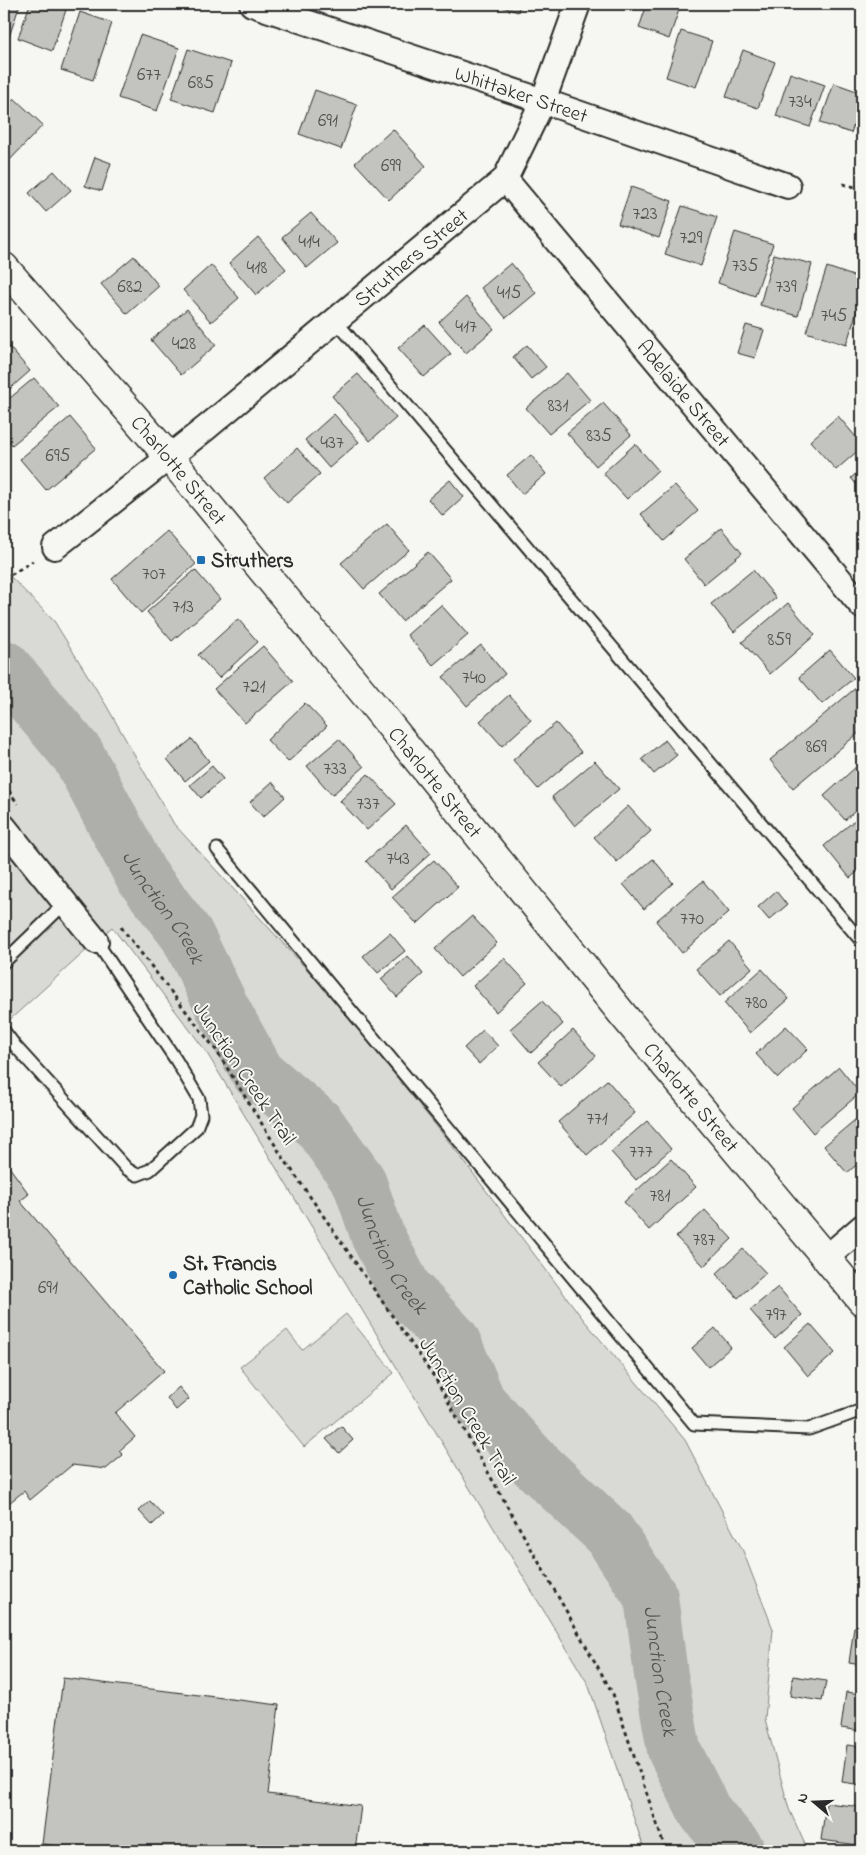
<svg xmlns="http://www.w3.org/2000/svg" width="866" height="1855" font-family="'Indie Flower',sans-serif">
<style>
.green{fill:#d9d9d5;stroke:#828280}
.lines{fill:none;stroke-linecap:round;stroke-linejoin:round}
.river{stroke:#aeaeab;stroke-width:54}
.building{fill:#c3c3c0;stroke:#2b2b2b}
.service-casing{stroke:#2b2b2b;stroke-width:15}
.minor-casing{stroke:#2b2b2b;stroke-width:28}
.tertiary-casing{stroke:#2b2b2b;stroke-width:31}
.path{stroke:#2b2b2b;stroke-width:3;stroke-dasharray:4 4;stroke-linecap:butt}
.service{stroke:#f6f6f2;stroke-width:11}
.minor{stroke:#f6f6f2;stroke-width:24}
.tertiary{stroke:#f6f6f2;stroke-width:28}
.poi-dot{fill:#1f6fb2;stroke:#f6f6f2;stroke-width:2}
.labels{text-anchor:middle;stroke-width:4;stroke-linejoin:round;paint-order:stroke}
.number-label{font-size:19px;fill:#515150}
.street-label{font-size:21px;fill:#2b2b2b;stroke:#f6f6f2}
.poi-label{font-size:21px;font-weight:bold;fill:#2b2b2b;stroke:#f6f6f2;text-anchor:start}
.water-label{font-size:22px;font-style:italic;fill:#525251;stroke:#f6f6f2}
</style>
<rect width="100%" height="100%" fill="#f6f6f2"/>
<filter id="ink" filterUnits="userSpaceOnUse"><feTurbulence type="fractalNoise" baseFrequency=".02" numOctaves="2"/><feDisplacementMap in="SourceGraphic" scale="10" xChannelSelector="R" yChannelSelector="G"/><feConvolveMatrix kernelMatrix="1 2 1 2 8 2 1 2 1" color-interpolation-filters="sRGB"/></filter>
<g filter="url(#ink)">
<g class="green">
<path d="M4,570L54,621L106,705L174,824L333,998L454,1148L583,1319L685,1440L743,1551L773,1629L765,1719L789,1809L808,1851H645L588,1684L205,1050L112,927L4,1025Z"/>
<path d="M346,1314L394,1373L304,1447L240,1367L287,1330L302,1350Z"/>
</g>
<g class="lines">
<path class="river" id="s1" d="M4,667L78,755L141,875L187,935L223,1009L258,1073L318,1124L359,1181L378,1237L405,1289L453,1340L479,1402L533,1462L609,1533L651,1597L661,1675L674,1750L705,1812L738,1851"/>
</g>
<g class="building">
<path d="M4,4H20L7,43L4,42Z"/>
<path d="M30,4H57L67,7L52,51L18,38Z"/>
<path d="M493,4H520L518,12Z"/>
<path d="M647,4H681L669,39L639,28Z"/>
<path d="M80,12L112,23L93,80L61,70Z"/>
<path d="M681,31L712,41L696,87L666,77Z"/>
<path d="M140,35L179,48L157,111L118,98Z"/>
<path d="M188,49L231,63L215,113L171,99Z"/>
<path d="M743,50L775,62L758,108L726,97Z"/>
<path d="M790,73L825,85L810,127L776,116Z"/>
<path d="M834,83L862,93V101L851,133L820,123Z"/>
<path d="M315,90L357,105L341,149L299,134Z"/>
<path d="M14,98L43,125L9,161L4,156V110Z"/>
<path d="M393,129L426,166L389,200L355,163Z"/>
<path d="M95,157L111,163L102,191L85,186Z"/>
<path d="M54,171L71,190L46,212L29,193Z"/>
<path d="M631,187L672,201L659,238L618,224Z"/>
<path d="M682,206L717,217L701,266L665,254Z"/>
<path d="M311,213L337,243L307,268L282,237Z"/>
<path d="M735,232L773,244L755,296L718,283Z"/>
<path d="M258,237L286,269L256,295L229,263Z"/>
<path d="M774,254L812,264L798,316L760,305Z"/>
<path d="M134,256L159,286L127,314L101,284Z"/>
<path d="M511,263L536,293L506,318L481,288Z"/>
<path d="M211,265L239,298L211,322L183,290Z"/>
<path d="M827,267L862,279V296L846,345L806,332Z"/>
<path d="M466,297L494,329L466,353L439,322Z"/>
<path d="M187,309L216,345L181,375L151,340Z"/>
<path d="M425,325L451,354L424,377L398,348Z"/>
<path d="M746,325L764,330L755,358L737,353Z"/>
<path d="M4,341L30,371L4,394Z"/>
<path d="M527,345L546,367L531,379L513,357Z"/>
<path d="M567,373L590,400L549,434L526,408Z"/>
<path d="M358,374L396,418L370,441L332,396Z"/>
<path d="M34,378L59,407L12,445L4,435V403Z"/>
<path d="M603,403L631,435L596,466L567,433Z"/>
<path d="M334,414L359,442L329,468L305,440Z"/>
<path d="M838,416L862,444V447L836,470L810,441Z"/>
<path d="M70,417L96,448L46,490L20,459Z"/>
<path d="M635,444L658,470L627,499L603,473Z"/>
<path d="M297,448L320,474L287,503L264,478Z"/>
<path d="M531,455L546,474L522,494L507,475Z"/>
<path d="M862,468V491L851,478Z"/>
<path d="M450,480L464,497L443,516L428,499Z"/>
<path d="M675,485L698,511L664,541L641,514Z"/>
<path d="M387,524L409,550L364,589L341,563Z"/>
<path d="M721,528L742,553L704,584L684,559Z"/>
<path d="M167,531L196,564L141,613L112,579Z"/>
<path d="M428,552L451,579L402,621L379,594Z"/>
<path d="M195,570L220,599L172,641L147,612Z"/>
<path d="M753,570L776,598L734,632L711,604Z"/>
<path d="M788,603L815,635L770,674L742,642Z"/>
<path d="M441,605L468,635L433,665L407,635Z"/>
<path d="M238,619L258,642L219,678L198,655Z"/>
<path d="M481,645L505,674L467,706L443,677Z"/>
<path d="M263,646L293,681L245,723L214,689Z"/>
<path d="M830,650L854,678L822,704L799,677Z"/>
<path d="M858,686L862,690V730L793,788L770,760Z"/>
<path d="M509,695L531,720L502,746L480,721Z"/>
<path d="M305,703L327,726L288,762L267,740Z"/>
<path d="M556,723L581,752L538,789L513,760Z"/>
<path d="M192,739L209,761L185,781L167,759Z"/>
<path d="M339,739L364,767L332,795L307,766Z"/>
<path d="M665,740L677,755L654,774L642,759Z"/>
<path d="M595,761L619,789L575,826L552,797Z"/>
<path d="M212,766L223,779L201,798L190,785Z"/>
<path d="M857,766L862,773V805L845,820L824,796Z"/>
<path d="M368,774L396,804L367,830L340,801Z"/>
<path d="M272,782L285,797L263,817L250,802Z"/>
<path d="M628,806L651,831L617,862L594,837Z"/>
<path d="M862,814V868L850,878L824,846Z"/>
<path d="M406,825L431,853L391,889L366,861Z"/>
<path d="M653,859L673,883L644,909L623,884Z"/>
<path d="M434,860L458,887L417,924L392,897Z"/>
<path d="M703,881L729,912L682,953L656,921Z"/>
<path d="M776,891L787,905L769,920L758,907Z"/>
<path d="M472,916L497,943L460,977L435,949Z"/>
<path d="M390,933L405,951L378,973L363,956Z"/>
<path d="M729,941L752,968L720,996L696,969Z"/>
<path d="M408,956L423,974L397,997L381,979Z"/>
<path d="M504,958L527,983L496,1012L473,986Z"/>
<path d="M762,969L789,999L750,1033L724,1003Z"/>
<path d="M542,1001L563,1024L531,1053L510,1029Z"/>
<path d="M786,1026L808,1049L778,1078L756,1054Z"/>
<path d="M483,1030L498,1046L479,1064L464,1048Z"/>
<path d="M573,1030L596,1056L561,1087L538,1062Z"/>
<path d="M839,1067L860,1093L813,1133L792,1108Z"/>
<path d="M607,1080L635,1113L587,1155L558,1122Z"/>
<path d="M856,1119L862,1127V1160L847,1173L824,1146Z"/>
<path d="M647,1121L671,1149L636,1180L611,1152Z"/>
<path d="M671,1159L696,1187L649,1230L624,1202Z"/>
<path d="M4,1160L29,1194L20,1201L164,1371L115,1413L135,1437L119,1451L123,1455L106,1469L72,1465L30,1500L24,1491L4,1507Z"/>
<path d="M705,1210L732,1239L704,1266L676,1237Z"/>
<path d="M743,1249L766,1273L738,1298L716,1274Z"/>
<path d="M778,1287L802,1315L775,1339L750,1310Z"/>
<path d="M810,1324L835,1353L808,1376L784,1347Z"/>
<path d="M715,1328L731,1347L708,1367L692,1348Z"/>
<path d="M179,1387L189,1399L176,1410L167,1398Z"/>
<path d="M341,1426L353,1440L339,1453L326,1439Z"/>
<path d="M150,1501L163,1515L152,1525L139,1511Z"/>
<path d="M854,1627L862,1628V1665L849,1663Z"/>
<path d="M793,1676L826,1681L822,1701L790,1696Z"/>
<path d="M63,1678L279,1705L268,1794L361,1806L355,1851H103L42,1844Z"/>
<path d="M846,1692L862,1694V1731L841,1728Z"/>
<path d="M847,1745L862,1747V1785L842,1782Z"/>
<path d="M826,1803L862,1807L858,1845L821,1840Z"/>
</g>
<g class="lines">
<defs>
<g id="service">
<path d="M335,320L862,942"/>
<path d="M217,849L694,1424L809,1429L862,1410"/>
<path d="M4,962L66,902"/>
<path d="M4,1031L16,1047L127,1169L137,1175L150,1170L196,1128L201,1115L199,1099L176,1060L96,941"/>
</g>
<g id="minor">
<path id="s2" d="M252,4L543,101L788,186"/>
<path id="s3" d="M505,179L862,606"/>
<path id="s4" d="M55,547L206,428L505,179L543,101L578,4"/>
<path d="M4,827L96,941"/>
<path d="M826,1258L862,1227"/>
</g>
<g id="tertiary">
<path id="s5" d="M4,267L169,457L367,697L623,1015L862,1301"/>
</g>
</defs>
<use href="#service" class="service-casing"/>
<use href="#minor" class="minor-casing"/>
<use href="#tertiary" class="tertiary-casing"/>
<g class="path">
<path d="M843,184L862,189"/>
<path d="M4,579L33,561"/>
<path d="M4,784L18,804"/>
<path d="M121,927L216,1050L280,1153L435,1378L613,1694L666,1851"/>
</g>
<use href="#service" class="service"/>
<use href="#minor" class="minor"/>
<use href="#tertiary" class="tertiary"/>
</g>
</g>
<g class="poi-dot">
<rect x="196" y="555" width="10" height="10" rx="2.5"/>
<circle cx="173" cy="1275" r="5"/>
</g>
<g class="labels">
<g class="number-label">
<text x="149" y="80">677</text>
<text x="201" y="88">685</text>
<text x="800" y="107">734</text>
<text x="328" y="126">691</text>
<text x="391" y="171">699</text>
<text x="645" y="219">723</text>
<text x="691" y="243">729</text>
<text x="309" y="247">414</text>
<text x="745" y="271">735</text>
<text x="257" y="273">418</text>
<text x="130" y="292">682</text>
<text x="786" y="292">739</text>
<text x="509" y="298">415</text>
<text x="834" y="321">745</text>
<text x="466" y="332">417</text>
<text x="184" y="349">428</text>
<text x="558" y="411">831</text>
<text x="599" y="441">835</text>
<text x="332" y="448">437</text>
<text x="58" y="461">695</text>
<text x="154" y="579">707</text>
<text x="183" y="612">713</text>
<text x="779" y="645">859</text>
<text x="474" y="683">740</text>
<text x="254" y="692">721</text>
<text x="816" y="752">869</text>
<text x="335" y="774">733</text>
<text x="368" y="809">737</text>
<text x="398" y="864">743</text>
<text x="692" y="924">770</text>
<text x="756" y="1008">780</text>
<text x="597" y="1124">771</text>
<text x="641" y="1157">777</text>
<text x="660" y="1201">781</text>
<text x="704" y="1245">787</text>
<text x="48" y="1293">691</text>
<text x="776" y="1320">797</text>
</g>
<g class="street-label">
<text dy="7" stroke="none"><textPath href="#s2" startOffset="284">Whittaker Street</textPath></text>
<text dy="7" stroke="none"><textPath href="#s4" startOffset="459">Struthers Street</textPath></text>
<text dy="7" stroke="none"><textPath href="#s3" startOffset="279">Adelaide Street</textPath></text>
<text dy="7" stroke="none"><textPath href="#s5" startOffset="268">Charlotte Street</textPath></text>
<text dy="7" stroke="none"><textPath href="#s5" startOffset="672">Charlotte Street</textPath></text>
<text transform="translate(245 1073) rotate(56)" y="7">Junction Creek Trail</text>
<text dy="7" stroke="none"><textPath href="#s5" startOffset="1078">Charlotte Street</textPath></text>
<text transform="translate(468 1411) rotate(59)" y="7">Junction Creek Trail</text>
</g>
<g class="poi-label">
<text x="211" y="567">Struthers</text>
<text x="183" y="1270">St. Francis<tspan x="183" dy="24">Catholic School</tspan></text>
</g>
<g class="water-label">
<text dy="8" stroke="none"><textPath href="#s1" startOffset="290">Junction Creek</textPath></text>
<text dy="8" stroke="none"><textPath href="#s1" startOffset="711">Junction Creek</textPath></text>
<text dy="8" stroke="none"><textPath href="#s1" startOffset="1221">Junction Creek</textPath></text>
</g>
</g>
<rect width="866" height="1855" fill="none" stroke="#f6f6f2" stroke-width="20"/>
<rect x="10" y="10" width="846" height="1835" fill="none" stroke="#2b2b2b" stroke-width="2" filter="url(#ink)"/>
<g transform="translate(814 1802) rotate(289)" stroke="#f6f6f2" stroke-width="4" paint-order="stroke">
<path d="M0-4L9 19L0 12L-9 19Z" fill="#2b2b2b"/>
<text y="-8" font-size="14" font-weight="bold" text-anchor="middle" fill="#2b2b2b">N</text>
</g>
</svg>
